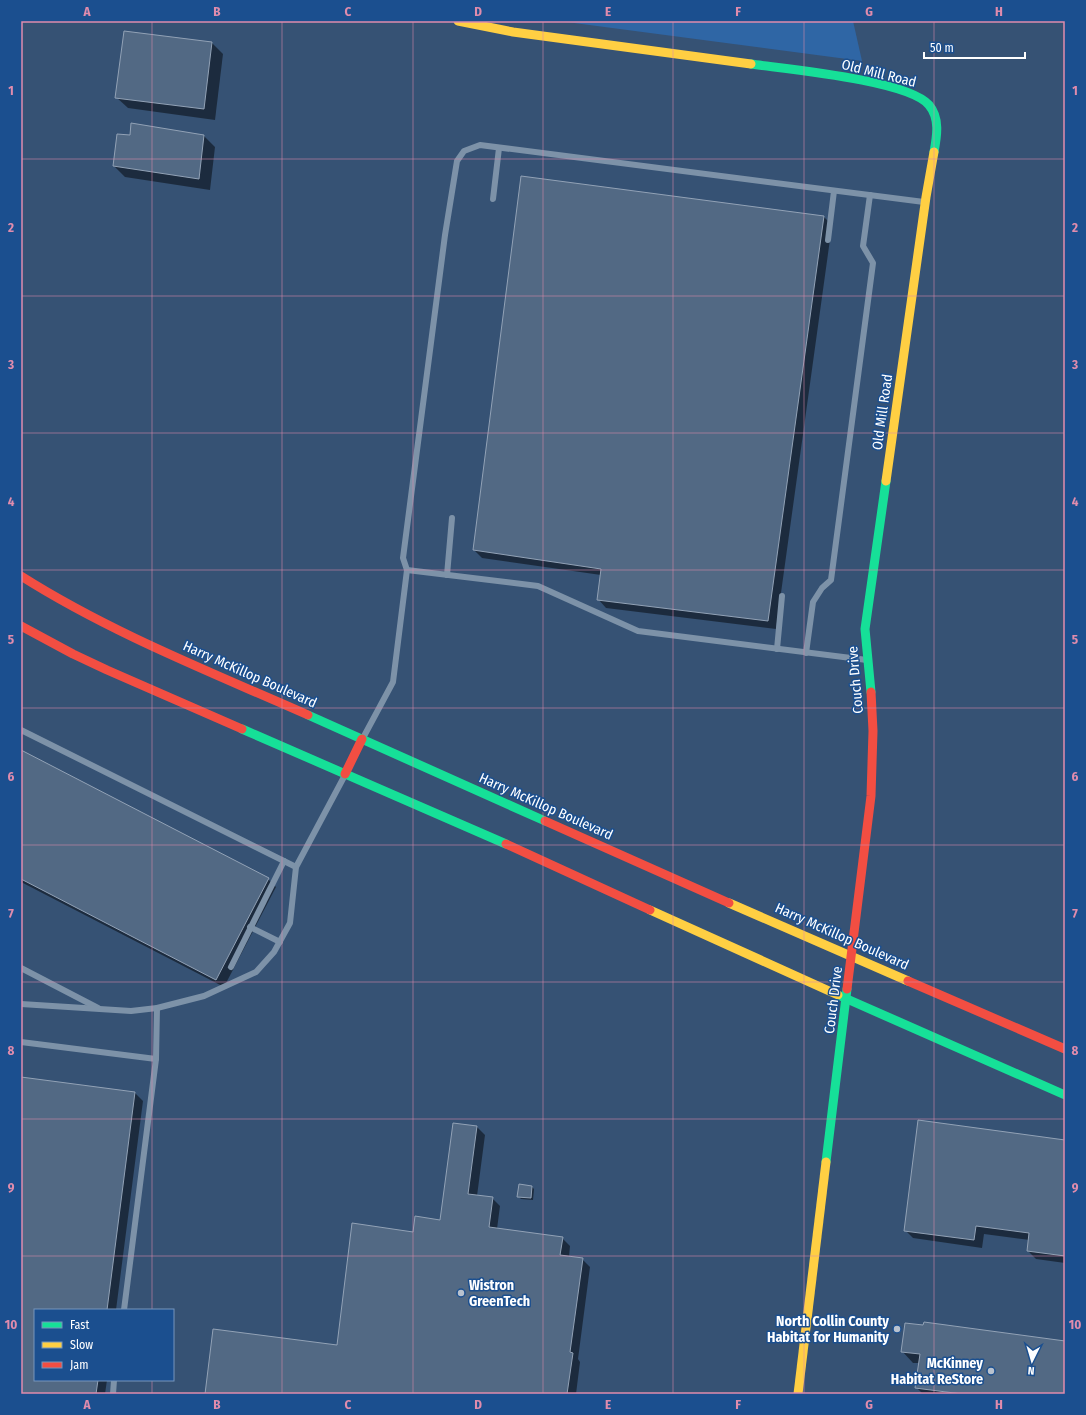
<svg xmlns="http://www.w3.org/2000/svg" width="1086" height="1415" font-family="'Fira Sans Condensed',sans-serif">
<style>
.green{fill:#2f66a5}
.shadow{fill:#0007}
.building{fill:#526984;stroke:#92a2b6}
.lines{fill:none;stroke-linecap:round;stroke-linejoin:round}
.lane{stroke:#7d92a8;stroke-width:6}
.fast{stroke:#16e098;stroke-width:9}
.slow{stroke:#ffcf43;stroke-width:9}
.jam{stroke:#f24e42;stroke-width:9}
.grid{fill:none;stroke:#e08cad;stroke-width:1;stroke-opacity:0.55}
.poi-dot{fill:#b9c2ce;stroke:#1b4f8f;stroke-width:1.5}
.labels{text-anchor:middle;stroke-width:3;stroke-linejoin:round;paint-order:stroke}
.street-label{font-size:14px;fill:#fff;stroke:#1b4f8f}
.poi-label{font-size:14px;font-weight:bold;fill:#fff;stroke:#1b4f8f;text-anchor:end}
.neatline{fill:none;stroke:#e08cad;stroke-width:1.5}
.grid-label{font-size:13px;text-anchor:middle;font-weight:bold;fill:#e08cad}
</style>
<rect width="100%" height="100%" fill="#365274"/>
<path class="green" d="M559,21H853L862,61Z"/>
<g class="shadow">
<path d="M212,43L223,54L215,120L128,108L116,97Z"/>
<path d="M132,125L204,136L215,147L210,190L125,177L114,166L131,137Z"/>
<path d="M824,217L832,225L776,629L606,608L598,599L601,575L482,558L474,550Z"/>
<path d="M21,751L268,879L276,887L224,987L21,882Z"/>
<path d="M21,1078L135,1093L143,1101L116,1310H35V1380H107L105,1394H21Z"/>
<path d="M477,1127L485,1135L477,1196L492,1198L500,1206L497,1229L562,1238L570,1246L569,1257L582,1259L590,1267L578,1359L580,1362L576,1394H206L338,1346L414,1233L441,1221Z"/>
<path d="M1065,1141V1263L1036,1259L1028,1251L1030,1240L984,1234L982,1248L913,1238L905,1230Z"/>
<path d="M532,1187L534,1189L533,1200L521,1199L518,1196Z"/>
<path d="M1065,1342V1394H923L916,1387L919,1363H913L902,1351Z"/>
</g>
<g class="building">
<path d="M124,31L212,42L204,109L115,98Z"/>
<path d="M131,123L204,135L199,179L113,166L117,134L130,135Z"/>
<path d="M521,176L824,216L768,621L597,600L601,569L473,550Z"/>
<path d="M21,750L269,878L216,980L21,879Z"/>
<path d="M21,1077L135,1092L107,1310H35V1380H98L96,1394H21Z"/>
<path d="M918,1120L1065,1140V1256L1027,1251L1029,1233L976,1226L974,1240L904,1231Z"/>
<path d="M453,1123L477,1126L468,1194L493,1197L489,1227L563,1237L560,1255L583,1258L570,1352L573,1353L567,1394H205L213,1329L337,1345L352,1223L413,1232L415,1216L440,1220Z"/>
<path d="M519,1184L532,1186L531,1198L517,1197Z"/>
<path d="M924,1322L1065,1341V1394H962L915,1388L920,1354L901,1352L905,1323L923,1325Z"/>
</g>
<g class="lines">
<g class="lane">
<path d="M493,199L499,148"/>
<path d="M828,240L834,191"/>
<path d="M447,575L452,518"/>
<path d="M777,649L782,596"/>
<path d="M806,653L813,602L822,588L831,580L873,263L863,246L870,195"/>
<path d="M867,660L638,631L538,586L407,570L403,558L445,235L457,161L464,151L480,145L924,202"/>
<path d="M21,730L296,867"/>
<path d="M363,738L393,682L407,570"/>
<path d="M250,927L280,942"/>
<path d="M231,967L284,861"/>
<path d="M21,968L98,1008"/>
<path d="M21,1004L131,1011L157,1008L204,996L256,972L274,952L290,923L296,867L345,775"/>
<path d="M21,1042L156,1059"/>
<path d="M124,1310L156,1059L157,1008"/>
<path d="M113,1394L114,1380"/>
</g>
<g class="fast">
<path d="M751,64C786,69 908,80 929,105C940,118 937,136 934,152"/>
<path d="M871,692L865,629L886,481"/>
<path d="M308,715L545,821"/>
<path d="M242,729L506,844"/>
<path d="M838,995L1065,1095"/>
<path d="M826,1162L847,989"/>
</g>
<g class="slow">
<path d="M458,21L513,32L751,64"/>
<path d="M886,481L926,197L934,152"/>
<path d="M729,903L908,981"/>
<path d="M650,910L838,995"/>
<path d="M798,1394L826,1162"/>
</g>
<g class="jam">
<path d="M21,576C111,633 211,672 308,715"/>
<path d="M21,626L73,654L107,670L242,729"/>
<path d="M345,774L362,739"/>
<path d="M545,821L729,903"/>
<path d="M506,844L650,910"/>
<path d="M908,981L1065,1049"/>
<path d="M847,989L871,796L873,731L871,692"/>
</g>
</g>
<path class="grid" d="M152,21V1310M282,21V1394M413,21V1394M543,21V1394M673,21V1394M804,21V1394M934,21V1394M21,159H1065M21,296H1065M21,433H1065M21,570H1065M21,708H1065M21,845H1065M21,982H1065M21,1119H1065M21,1256H1065M152,1380V1394"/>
<g class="poi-dot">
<circle cx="461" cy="1293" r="4"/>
<circle cx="897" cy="1329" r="4"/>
<circle cx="991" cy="1371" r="4"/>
</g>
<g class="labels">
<g class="street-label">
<text transform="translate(879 73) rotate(14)" y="5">Old Mill Road</text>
<text transform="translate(882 412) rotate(-82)" y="5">Old Mill Road</text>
<text transform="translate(250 674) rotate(24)" y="5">Harry McKillop Boulevard</text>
<text transform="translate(855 680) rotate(-95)" y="5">Couch Drive</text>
<text transform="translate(546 806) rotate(24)" y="5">Harry McKillop Boulevard</text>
<text transform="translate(842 936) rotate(24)" y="5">Harry McKillop Boulevard</text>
<text transform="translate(833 1000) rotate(-83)" y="5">Couch Drive</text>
</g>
<g class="poi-label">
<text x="469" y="1290" text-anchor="start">Wistron<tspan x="469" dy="16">GreenTech</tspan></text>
<text x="889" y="1326">North Collin County<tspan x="889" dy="16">Habitat for Humanity</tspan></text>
<text x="983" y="1368">McKinney<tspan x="983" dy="16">Habitat ReStore</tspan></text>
</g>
</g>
<rect width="1086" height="1415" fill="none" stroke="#1b4f8f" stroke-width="44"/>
<rect x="34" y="1309" width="140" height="72" fill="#1b4f8f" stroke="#7695bc"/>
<rect x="42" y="1322" width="20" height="6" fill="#16e098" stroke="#7695bc"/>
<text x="70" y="1329" font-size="12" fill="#ffffff">Fast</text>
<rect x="42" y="1342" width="20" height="6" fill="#ffcf43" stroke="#7695bc"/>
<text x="70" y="1349" font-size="12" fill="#ffffff">Slow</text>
<rect x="42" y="1362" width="20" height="6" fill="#f24e42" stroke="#7695bc"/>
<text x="70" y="1369" font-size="12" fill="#ffffff">Jam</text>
<g transform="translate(1032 1361) rotate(185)" stroke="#1b4f8f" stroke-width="3" paint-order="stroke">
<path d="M0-3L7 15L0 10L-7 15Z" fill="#ffffff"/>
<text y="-6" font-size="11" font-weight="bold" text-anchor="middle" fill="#ffffff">N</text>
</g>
<path d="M924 52v6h101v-6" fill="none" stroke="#ffffff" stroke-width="2"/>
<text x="930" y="52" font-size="12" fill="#ffffff" stroke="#1b4f8f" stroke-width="3" paint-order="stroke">50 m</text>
<rect x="22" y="22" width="1042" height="1371" class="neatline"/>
<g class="grid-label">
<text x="87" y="16">A</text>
<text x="217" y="16">B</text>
<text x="348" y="16">C</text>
<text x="478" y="16">D</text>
<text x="608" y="16">E</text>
<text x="738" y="16">F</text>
<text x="869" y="16">G</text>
<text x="999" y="16">H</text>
<text x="11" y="95">1</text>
<text x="1075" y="95">1</text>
<text x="11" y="232">2</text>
<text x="1075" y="232">2</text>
<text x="11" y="369">3</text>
<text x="1075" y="369">3</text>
<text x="11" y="506">4</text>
<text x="1075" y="506">4</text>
<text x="11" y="644">5</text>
<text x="1075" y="644">5</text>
<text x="11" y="781">6</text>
<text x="1075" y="781">6</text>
<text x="11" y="918">7</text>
<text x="1075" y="918">7</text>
<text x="11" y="1055">8</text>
<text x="1075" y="1055">8</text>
<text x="11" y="1192">9</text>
<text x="1075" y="1192">9</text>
<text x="11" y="1329">10</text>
<text x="1075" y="1329">10</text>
<text x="87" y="1409">A</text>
<text x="217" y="1409">B</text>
<text x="348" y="1409">C</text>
<text x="478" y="1409">D</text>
<text x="608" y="1409">E</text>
<text x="738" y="1409">F</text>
<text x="869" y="1409">G</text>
<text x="999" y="1409">H</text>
</g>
</svg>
